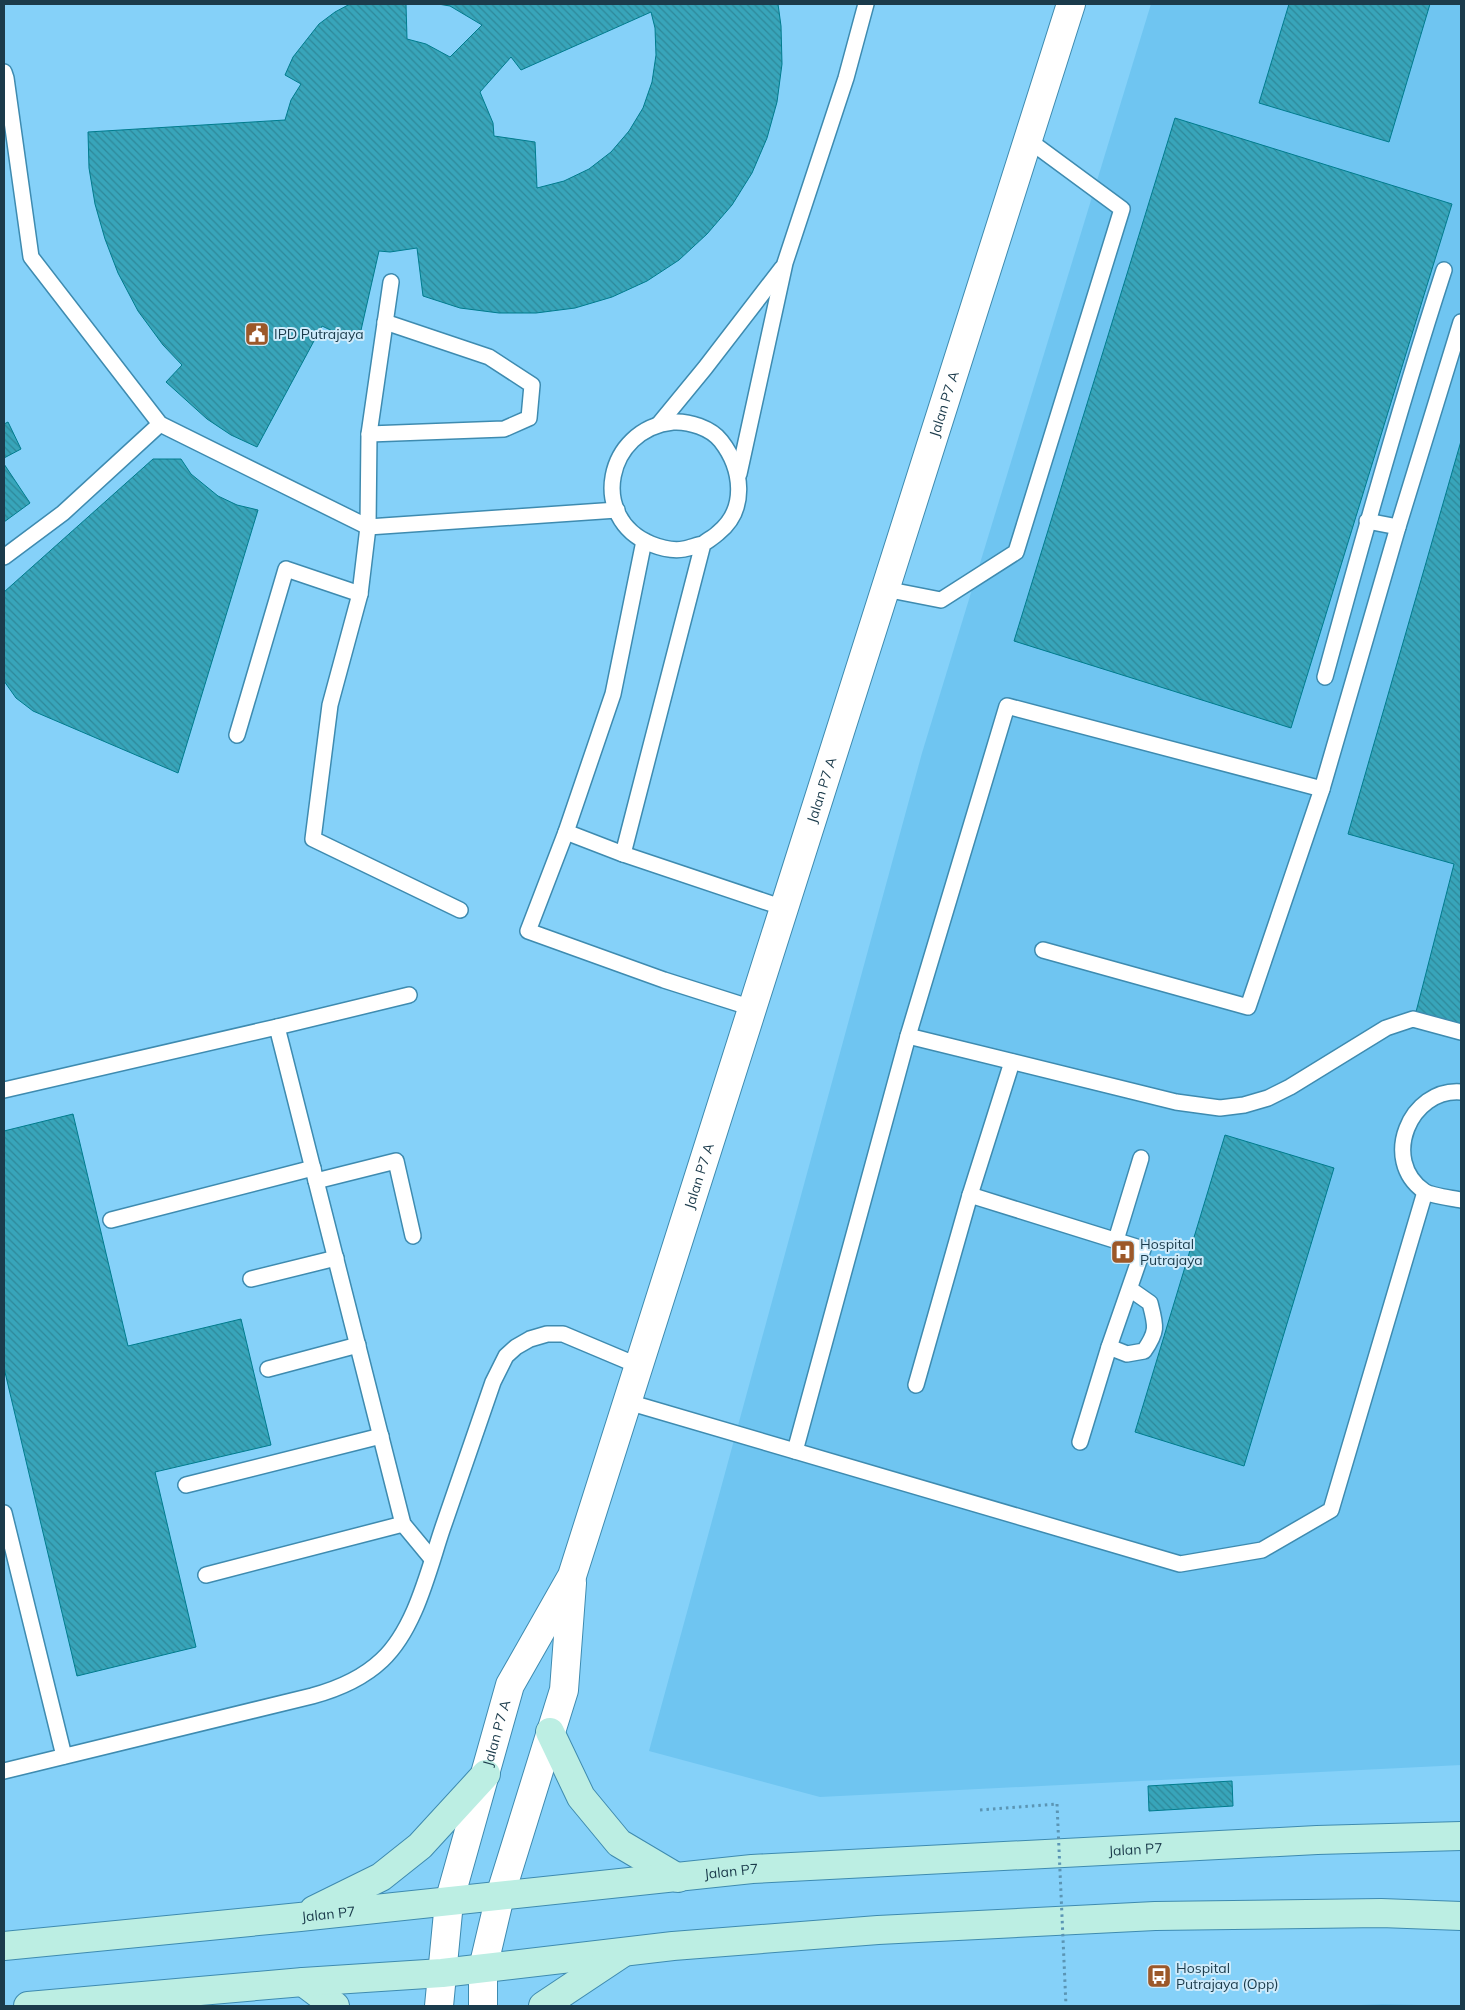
<svg xmlns="http://www.w3.org/2000/svg" width="1465" height="2010" font-family="Mulish,sans-serif">
<style>
.built{fill:#6fc5f1}
.building{fill:url(#building-back-hatch);stroke:#007c8e;fill-rule:evenodd}
.lines{fill:none;stroke-linecap:round;stroke-linejoin:round}
.lane-casing{stroke:#3e8bb0;stroke-width:18}
.street-casing{stroke:#3e8bb0;stroke-width:30}
.secondary-casing{stroke:#3e8bb0;stroke-width:30}
.path{stroke:#5b95b4;stroke-width:3;stroke-dasharray:2.5 4;stroke-linecap:butt}
.lane{stroke:#fff;stroke-width:15}
.street{stroke:#fff;stroke-width:28}
.secondary{stroke:#bceee3;stroke-width:28}
.path-bridge{stroke:#5b95b4;stroke-width:3;stroke-dasharray:2.5 4;stroke-linecap:butt}
.labels{text-anchor:middle;stroke-width:4;stroke-linejoin:round;paint-order:stroke}
.poi-label{font-size:14px;fill:#1b3b4b;stroke:#ceebfb;text-anchor:start}
.street-label{font-size:14px;fill:#1b3b4b;stroke:#ceebfb}
</style>
<defs>
<pattern id="building-back-hatch" width="6" height="6" patternUnits="userSpaceOnUse" patternTransform="scale(1.25)"><rect width="6" height="6" fill="#38a5ba"/><path d="M-1 5l2 2M0 0l6 6M5-1l2 2" fill="none" stroke="#2e8899"/></pattern>
</defs>
<rect width="100%" height="100%" fill="#85d1f9"/>
<g class="built">
<path d="M1151,4H1461V1765L820,1797L649,1751L922,753Z"/>
<path d="M1383,2004L1461,2006H1338Z"/>
</g>
<g class="building">
<path d="M350,4H406L407,39L426,44L450,57L482,25L450,6L438,4H778L781,26L782,64L777,102L767,138L752,173L732,205L707,234L679,260L647,281L612,297L575,308L536,313H499L460,308L423,296L417,248L390,252L379,251L359,339L341,335L322,326L257,447L231,435L207,419L166,382L182,365L163,345L138,311L118,273L105,239L95,204L89,168L88,132L285,120L291,100L301,84L285,75L293,57L319,24L335,12ZM651,12L655,28L656,55L652,82L643,108L629,131L611,152L589,169L564,181L537,188L535,142L494,136L493,123L480,92L511,57L521,70Z"/>
<path d="M1289,4H1430L1389,142L1259,103Z"/>
<path d="M1175,118L1452,204L1291,728L1014,641Z"/>
<path d="M8,422L21,449L4,458V424Z"/>
<path d="M1461,441V1025L1416,1012L1454,864L1348,834Z"/>
<path d="M153,459H181L191,474L218,496L237,505L258,510L178,773L33,711L16,698L4,681V592Z"/>
<path d="M4,464L30,503L4,522Z"/>
<path d="M73,1114L128,1346L241,1319L271,1445L155,1472L196,1647L77,1676L4,1368V1131Z"/>
<path d="M1225,1135L1334,1168L1244,1466L1135,1432Z"/>
<path d="M1232,1781L1233,1806L1149,1811L1148,1786Z"/>
</g>
<g class="lines">
<defs>
<g id="lane">
<path d="M4,72L6,78L31,257L160,424L368,527L617,510"/>
<path d="M391,282L369,434L368,527L360,594L330,705L313,839L460,910"/>
<path d="M659,424L705,368L782,268"/>
<path d="M369,434L504,429L529,418L532,385L489,357L385,322"/>
<path d="M739,474L785,263L846,78L866,4"/>
<path d="M1367,521L1398,527"/>
<path d="M644,541L613,694L566,832L528,931L664,980L752,1008"/>
<path d="M4,557L63,513L160,424"/>
<path d="M885,589L941,600L1016,552L1122,209L1027,139"/>
<path d="M1325,677C1362,541 1400,405 1444,270"/>
<path d="M237,735L286,569L360,594"/>
<path d="M566,832L623,854L784,908"/>
<path d="M623,854L703,544C708,540 714,537 718,533C748,509 742,468 721,441C711,428 689,421 673,422C606,429 588,518 651,544C661,548 673,551 684,549C690,548 697,545 703,544"/>
<path d="M1043,950L1248,1007L1322,789"/>
<path d="M277,1027L409,995"/>
<path d="M908,1036L1176,1102L1220,1108L1244,1105L1268,1098L1290,1087L1386,1028L1413,1019L1461,1032"/>
<path d="M4,1090L277,1027L403,1524L432,1559"/>
<path d="M1461,1092C1410,1088 1380,1160 1424,1191C1431,1196 1452,1198 1461,1200"/>
<path d="M316,1181L396,1161L413,1236"/>
<path d="M970,1195L1143,1249L1109,1347L1080,1442"/>
<path d="M111,1220L313,1168"/>
<path d="M1116,1240L1141,1158"/>
<path d="M251,1279L336,1258"/>
<path d="M1109,1347L1127,1354L1144,1351C1158,1331 1156,1326 1150,1303L1130,1289"/>
<path d="M268,1369L358,1345"/>
<path d="M916,1385L970,1195L1012,1062"/>
<path d="M628,1402L1180,1564L1262,1550L1331,1510L1425,1192"/>
<path d="M795,1451L908,1036L1007,706L1322,789L1398,527L1461,322"/>
<path d="M186,1485L381,1436"/>
<path d="M4,1513L64,1756"/>
<path d="M206,1575L403,1524"/>
<path d="M4,1771L312,1696C338,1689 362,1679 382,1660C415,1629 428,1572 442,1530C459,1481 476,1431 493,1382L506,1356L516,1347L530,1339L547,1334H563L639,1366"/>
</g>
<g id="street">
<path id="s1" d="M439,2006L449,1902L510,1685L572,1576L1071,4"/>
<path d="M483,2006V1968L500,1896L564,1690L572,1583"/>
</g>
<g id="secondary">
<path d="M550,1732L581,1797L619,1843L678,1878"/>
<path d="M314,1910L381,1877L420,1846L486,1774"/>
<path id="s2" d="M4,1946L300,1917L752,1869L1317,1840L1461,1836"/>
<path d="M303,1982L335,2006"/>
<path d="M28,2006L303,1982L442,1973L673,1946L878,1930L1155,1916L1381,1913L1461,1916"/>
<path d="M543,2006L621,1954"/>
</g>
</defs>
<use href="#lane" class="lane-casing"/>
<use href="#street" class="street-casing"/>
<use href="#secondary" class="secondary-casing"/>
<path class="path" d="M980,1810L1057,1804"/>
<use href="#lane" class="lane"/>
<use href="#street" class="street"/>
<use href="#secondary" class="secondary"/>
<path class="path-bridge" d="M1057,1804L1066,2006"/>
</g>
<defs>
<symbol id="civic-square" viewBox="-11 -11 22 22"><rect x="-9" y="-9" width="18" height="18" rx="4" fill="#9c5829" stroke="#ceebfb"/><path d="M-.6-6.5H3V-4.5H.6V-3L4-1V1h2V6H-6V1h2V-1L-.6-3ZM-1.2 2.5V6h2.4V2.5Z" fill="#fff"/></symbol>
<symbol id="hospital-square" viewBox="-11 -11 22 22"><rect x="-9" y="-9" width="18" height="18" rx="4" fill="#9c5829" stroke="#ceebfb"/><path d="M-5-5h3v3.5h4V-5h3V5h-3V1.5h-4V5h-3Z" fill="#fff"/></symbol>
<symbol id="bus-square" viewBox="-11 -11 22 22"><rect x="-9" y="-9" width="18" height="18" rx="4" fill="#9c5829" stroke="#ceebfb"/><path d="M-5-6H5V4H4V6H2V4H-2V6H-4V4H-5ZM-3.5-4V0h7V-4ZM-3.5 1.2v1.5H-2V1.2ZM2 1.2v1.5H3.5V1.2Z" fill="#fff"/></symbol>
</defs>
<g fill-rule="evenodd">
<use href="#civic-square" x="243" y="320" width="28" height="28"/>
<use href="#hospital-square" x="1109" y="1238" width="28" height="28"/>
<use href="#bus-square" x="1145" y="1962" width="28" height="28"/>
</g>
<g class="labels">
<g class="poi-label">
<text x="274" y="339">IPD Putrajaya</text>
<text x="1140" y="1249">Hospital<tspan x="1140" dy="16">Putrajaya</tspan></text>
<text x="1176" y="1973">Hospital<tspan x="1176" dy="16">Putrajaya (Opp)</tspan></text>
</g>
<g class="street-label">
<text dy="5" stroke="none"><textPath href="#s1" startOffset="1685">Jalan P7 A</textPath></text>
<text dy="5" stroke="none"><textPath href="#s1" startOffset="1280">Jalan P7 A</textPath></text>
<text dy="5" stroke="none"><textPath href="#s1" startOffset="875">Jalan P7 A</textPath></text>
<text dy="5" stroke="none"><textPath href="#s1" startOffset="280">Jalan P7 A</textPath></text>
<text dy="5" stroke="none"><textPath href="#s2" startOffset="1136">Jalan P7</textPath></text>
<text dy="5" stroke="none"><textPath href="#s2" startOffset="731">Jalan P7</textPath></text>
<text dy="5" stroke="none"><textPath href="#s2" startOffset="326">Jalan P7</textPath></text>
</g>
</g>
<rect width="1465" height="2010" fill="none" stroke="#1b3b4b" stroke-width="10"/>
</svg>
